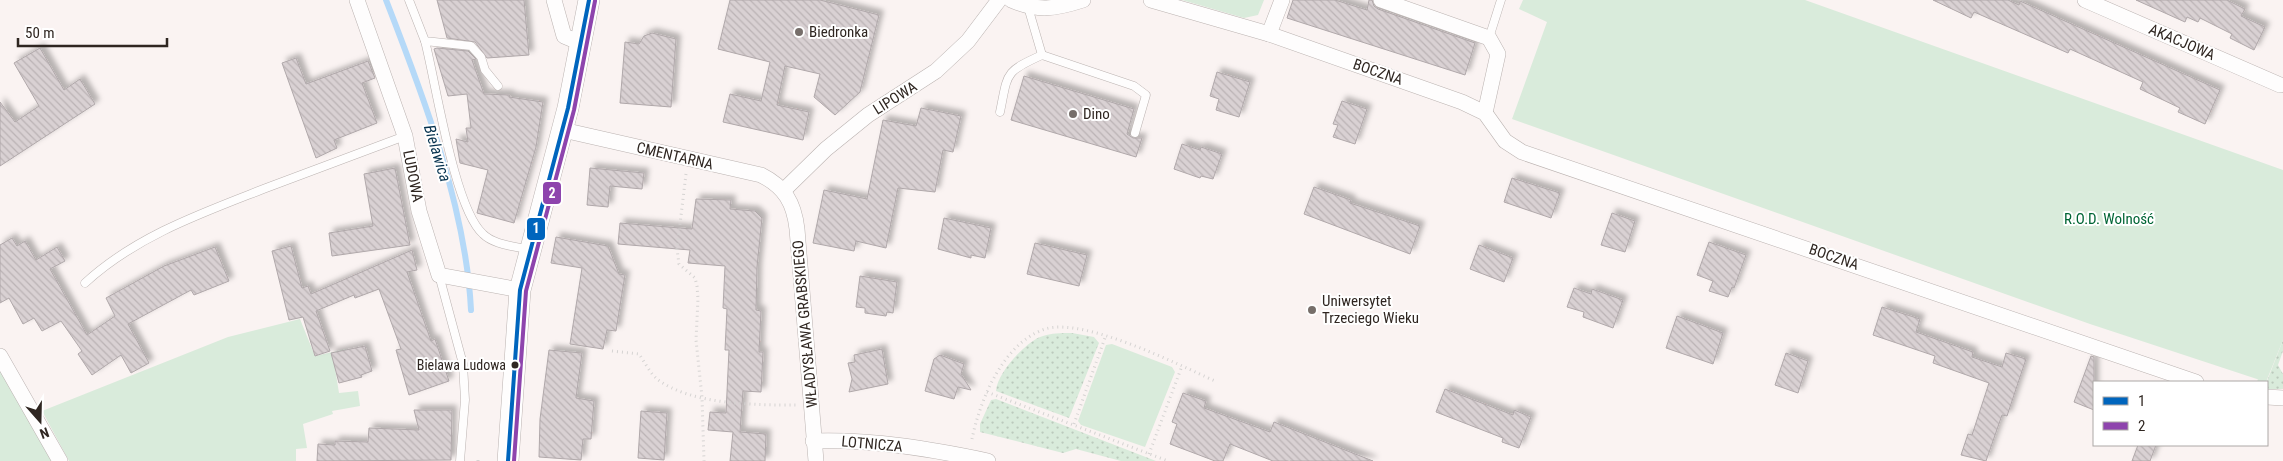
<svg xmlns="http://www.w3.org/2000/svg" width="2283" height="461" viewBox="0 0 2283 461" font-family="'Roboto Condensed',sans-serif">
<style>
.grass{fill:url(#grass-dots)}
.garden{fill:#d9ebdb}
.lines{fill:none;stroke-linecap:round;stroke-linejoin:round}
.stream{stroke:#b5d9f8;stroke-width:6}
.building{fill:url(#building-back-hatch);stroke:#b0a8aa;filter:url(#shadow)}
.lane-casing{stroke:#bbb3b1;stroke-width:9}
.street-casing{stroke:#bbb3b1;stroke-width:16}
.secondary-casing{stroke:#bbb3b1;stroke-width:22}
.path{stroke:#d5d3d2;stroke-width:3;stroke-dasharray:1 4;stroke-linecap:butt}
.lane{stroke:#fefdfd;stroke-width:8}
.street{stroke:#fefdfd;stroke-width:15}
.secondary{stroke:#fefdfd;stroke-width:21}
.bus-1-casing{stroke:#fff;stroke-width:8}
.bus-2-casing{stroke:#fff;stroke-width:8}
.bus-1{stroke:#0065bd;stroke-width:4}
.bus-2{stroke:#8e44ad;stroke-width:4}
.poi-dot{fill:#766e6a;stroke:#fff;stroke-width:2}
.bus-dot{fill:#2f2621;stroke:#fff;stroke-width:2}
.labels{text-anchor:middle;stroke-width:4;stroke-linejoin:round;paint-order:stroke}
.bus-label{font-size:14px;fill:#2f2621;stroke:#fff;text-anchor:end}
.poi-label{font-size:15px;fill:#2f2621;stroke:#fff;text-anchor:start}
.street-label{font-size:15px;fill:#2f2621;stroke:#fff}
.park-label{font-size:15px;fill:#006535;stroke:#fff}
.water-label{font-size:16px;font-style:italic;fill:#07334f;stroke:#fff}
.line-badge{stroke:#fff;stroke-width:2}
.badge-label{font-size:14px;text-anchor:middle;font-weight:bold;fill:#fff}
</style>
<defs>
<pattern id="grass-dots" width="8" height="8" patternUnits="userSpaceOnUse" patternTransform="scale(1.25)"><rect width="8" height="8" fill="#d9ebdb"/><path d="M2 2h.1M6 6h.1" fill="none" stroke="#bbc9bc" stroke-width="1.8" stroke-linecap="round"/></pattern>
<pattern id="building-back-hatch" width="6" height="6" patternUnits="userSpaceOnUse" patternTransform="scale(1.25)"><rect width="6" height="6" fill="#d9d1d3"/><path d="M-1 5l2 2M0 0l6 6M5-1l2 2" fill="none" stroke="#bbb3b5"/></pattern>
<filter id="shadow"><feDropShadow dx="4.5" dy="-4.5" stdDeviation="2.5" flood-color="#0004"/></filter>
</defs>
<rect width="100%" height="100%" fill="#faf3f2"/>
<!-- grass -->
<g class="grass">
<path d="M1072,333L1094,337L1099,343L1069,418L996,391C997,373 1024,344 1040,337C1050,333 1061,333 1072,333Z"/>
<polygon points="2283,340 2283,351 2278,365 2283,374 2283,389 2267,389 2267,382 2257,382 2258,379 2267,381"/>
<polygon points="996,399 1156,461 1121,461 1076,449 1063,453 980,432 980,424 991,400"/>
</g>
<!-- garden -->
<g class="garden">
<polygon points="1182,0 1264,0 1258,15 1244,18"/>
<polygon points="1523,0 1805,0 2283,170 2283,340 2266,382 2090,324 1512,119 1547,22 1519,9"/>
<polygon points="300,319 315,356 346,349 349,364 335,368 339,393 358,391 360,406 332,411 333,414 303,424 307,448 296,449 296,461 69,461 42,411 228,337"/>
<polygon points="1112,344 1172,367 1175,372 1145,447 1081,425 1078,421 1106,345"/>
<polygon points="0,356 60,461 0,461"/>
</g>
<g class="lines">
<!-- stream -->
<path class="stream" d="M386,0C423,95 466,207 471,310"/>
</g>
<!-- building -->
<g class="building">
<polygon points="437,0 524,0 529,55 487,58 475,42 447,38"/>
<polygon points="730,0 820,0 879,15 860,92 835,115 814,97 820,74 785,66 777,105 809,112 803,140 723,122 730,94 761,101 770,62 718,49"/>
<polygon points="1293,0 1335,0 1367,10 1369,0 1372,0 1374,6 1378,9 1475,43 1465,75 1287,18"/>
<polygon points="1933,0 2008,0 2019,5 2020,1 2220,90 2205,124 2178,112 2180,108 2140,89 2143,82 2070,49 2068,53 1974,12 1971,18"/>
<polygon points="2136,0 2227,0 2245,9 2241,16 2265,27 2254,50 2230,38 2232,34 2200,18 2198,22 2187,17 2185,22"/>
<polygon points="652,33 676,39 671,107 620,103 625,42 639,44 644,36"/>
<polygon points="40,48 64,90 80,79 95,104 0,166 0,102 15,122 39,106 14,63"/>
<polygon points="437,48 468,51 476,59 472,60 484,94 510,95 509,97 543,102 536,147 514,223 477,213 488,170 460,163 456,139 468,142 466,128 471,128 467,94 448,96 434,49"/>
<polygon points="296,58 306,84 368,61 375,78 362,83 377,123 334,140 337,148 316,158 282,63"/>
<polygon points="1217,72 1250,82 1239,117 1216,110 1219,99 1210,96"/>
<polygon points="1024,76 1134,109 1127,134 1133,138 1142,138 1136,157 1011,120"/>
<polygon points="1342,101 1367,109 1355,144 1333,137 1338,125 1333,124"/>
<polygon points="921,108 961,116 953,152 943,150 935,192 898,188 886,248 856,241 854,251 813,243 824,190 867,199 883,120 916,126"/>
<polygon points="1182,144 1200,150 1201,147 1222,154 1213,179 1201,176 1200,178 1174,169"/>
<polygon points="395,168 410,245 332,256 329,233 373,226 364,174"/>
<polygon points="590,168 644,173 642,189 610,186 608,207 587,205"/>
<polygon points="1512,178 1560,193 1551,218 1504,202"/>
<polygon points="1314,187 1351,200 1350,203 1420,226 1410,254 1304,214"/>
<polygon points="696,199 731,200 730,209 755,211 762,218 757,267 756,310 761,311 759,352 763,352 761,392 743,391 740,432 766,434 765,461 730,461 733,432 708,430 710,412 726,413 729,350 725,350 727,309 723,308 725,266 688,263 690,250 618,244 620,223 692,229"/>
<polygon points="1612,213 1635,221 1625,252 1601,245"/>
<polygon points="944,218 991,228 985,258 971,255 971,258 938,249"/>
<polygon points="556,237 608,246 619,274 625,275 616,331 607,330 603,349 570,344 582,268 551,263"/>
<polygon points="12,238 17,246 25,241 36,260 57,247 65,261 50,269 87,335 115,316 106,298 164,266 215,247 229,281 194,295 191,290 128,324 149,363 131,373 121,355 92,375 78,354 82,351 61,321 42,331 34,318 23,324 9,298 0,303 0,245"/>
<polygon points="1709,242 1746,255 1734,288 1732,287 1728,297 1709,291 1713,281 1697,275"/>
<polygon points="1035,243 1087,255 1079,286 1027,274"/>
<polygon points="1479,245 1513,258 1504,282 1470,269"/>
<polygon points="291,246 302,288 308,286 311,294 412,250 417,270 407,272 431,341 435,339 449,381 409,395 396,350 401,349 379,289 355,298 354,295 316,311 330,351 315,356 303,317 289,320 272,251"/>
<polygon points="860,276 897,282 893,313 887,312 886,316 865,313 865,308 856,307"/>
<polygon points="1574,288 1591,294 1592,289 1623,300 1613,328 1583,317 1584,312 1567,307"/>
<polygon points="1882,307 1920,319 1916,332 1973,352 1972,357 2002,367 2006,353 2026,359 2007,416 2002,415 1986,461 1961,455 1968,434 1972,435 1989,383 1933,363 1935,356 1873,335"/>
<polygon points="1677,316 1723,333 1713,364 1666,348"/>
<polygon points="365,346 372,371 361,375 362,377 339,383 331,353"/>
<polygon points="882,349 888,384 849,392 852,379 848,363 855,362 854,355"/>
<polygon points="549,350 582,353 576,398 594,401 591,439 583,439 581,460 539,457 540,419"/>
<polygon points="1786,353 1808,361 1798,393 1775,385"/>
<polygon points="940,355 964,364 961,374 971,390 958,387 954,399 925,391 934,359"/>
<polygon points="2091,356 2094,357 2094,410 2074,402"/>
<polygon points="1445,389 1513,415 1514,410 1531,417 1519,448 1502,442 1503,438 1436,412"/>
<polygon points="1183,393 1206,401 1204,408 1270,432 1274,422 1373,461 1273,461 1230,444 1223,461 1215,461 1170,444 1177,424 1172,422"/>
<polygon points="414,410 452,410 451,460 317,461 318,444 335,445 335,441 368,442 369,428 419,430"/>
<polygon points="641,411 667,413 664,460 638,458"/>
<polygon points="2138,445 2156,445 2150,461 2132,461"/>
</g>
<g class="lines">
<defs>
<g id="lane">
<polyline points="409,0 425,41 471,46 481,57 485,70 498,86"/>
<polyline points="1489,38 1501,0"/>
<path d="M425,41C436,83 454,208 483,234C494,245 515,246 529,250"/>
<polyline points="1042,55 1134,86 1146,95 1135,133"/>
<path d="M1000,112C1008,73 1004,72 1042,55L1028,7"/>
<polyline points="439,275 463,364 465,400 460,461"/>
<path d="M85,283C136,236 202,213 266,188C312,171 359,153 405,136"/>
</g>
<g id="street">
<polyline points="357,0 405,136 419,211 439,275 520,290"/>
<polyline points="554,0 564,36 581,43"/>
<path d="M1011,0C1038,12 1055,9 1083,0"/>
<polyline points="1151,0 1269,34 1462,102 1485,113 1505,141 1522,152 2196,382"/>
<polyline points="1381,0 1489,38 1498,54 1485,113"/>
<polyline points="2085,0 2280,85"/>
<polyline points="1269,34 1282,0"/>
<path d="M563,130L761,175C785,187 794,203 797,229L816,461"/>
<polyline points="784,190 826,149 868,115 936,71 968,41 999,0"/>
<polyline points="0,356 60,461"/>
<polyline points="2267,397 2283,398"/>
<path d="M813,441C872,439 931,449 988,461"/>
</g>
<polyline id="secondary" points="508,461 520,290 568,108 589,0"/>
</defs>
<!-- lane casing -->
<use href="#lane" class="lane-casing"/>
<!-- street casing -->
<use href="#street" class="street-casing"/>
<!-- secondary casing -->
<use href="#secondary" class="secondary-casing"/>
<!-- path -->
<g class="path">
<polyline points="686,174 677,249 679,264 695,278 697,286 698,299 696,340 702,397 704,461"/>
<path d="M612,351L639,354C644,361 650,373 657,379C691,405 755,405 796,405"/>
<polyline points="987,392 1168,461"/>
<polyline points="1074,424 1106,335"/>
<path d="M972,439C980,400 1003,343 1045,329C1084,317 1177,364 1215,381"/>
<polyline points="1149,454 1182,366"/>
<polyline points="478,461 478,458"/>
<polyline points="1289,461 1290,460"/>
</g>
<!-- lane -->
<use href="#lane" class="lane"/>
<!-- street -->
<use href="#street" class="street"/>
<!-- secondary -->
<use href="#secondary" class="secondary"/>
<defs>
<polyline id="bus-1" points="508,461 520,290 568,108 589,0"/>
<polyline id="bus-2" points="514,461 526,291 574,110 595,1"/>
</defs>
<!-- bus-1 casing -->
<use href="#bus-1" class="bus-1-casing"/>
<!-- bus-2 casing -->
<use href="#bus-2" class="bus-2-casing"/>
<!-- bus-1 -->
<use href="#bus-1" class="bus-1"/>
<!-- bus-2 -->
<use href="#bus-2" class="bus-2"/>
</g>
<!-- markers -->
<g class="poi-dot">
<circle cx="799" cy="32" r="5"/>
<circle cx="1073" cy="114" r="5"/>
<circle cx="1312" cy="310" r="5"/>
</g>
<circle class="bus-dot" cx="515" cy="365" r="4.5"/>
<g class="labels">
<!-- bus labels -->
<g class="bus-label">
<text x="506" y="370">Bielawa Ludowa</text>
</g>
<!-- poi labels -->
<g class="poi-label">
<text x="809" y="37">Biedronka</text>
<text x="1083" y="119">Dino</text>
<text x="1322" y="306">Uniwersytet<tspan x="1322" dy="17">Trzeciego Wieku</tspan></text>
</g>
<!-- street labels -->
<g class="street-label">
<text transform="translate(2182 42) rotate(23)" y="5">AKACJOWA</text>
<text transform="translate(1378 72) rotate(19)" y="5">BOCZNA</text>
<text transform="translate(895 98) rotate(-32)" y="5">LIPOWA</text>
<text transform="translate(675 156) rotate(13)" y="5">CMENTARNA</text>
<text transform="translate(413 176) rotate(79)" y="5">LUDOWA</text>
<text transform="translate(1834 257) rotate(19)" y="5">BOCZNA</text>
<text transform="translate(805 324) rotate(-95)" y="5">WŁADYSŁAWA GRABSKIEGO</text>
<text transform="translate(872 444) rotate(5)" y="5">LOTNICZA</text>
</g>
<!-- park labels -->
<g class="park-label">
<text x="2109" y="224">R.O.D. Wolność</text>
</g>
<!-- water labels -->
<g class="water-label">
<text transform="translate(438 153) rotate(73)" y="6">Bielawica</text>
</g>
</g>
<g class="line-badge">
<rect x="542" y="181" width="20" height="24" rx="5" fill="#8e44ad"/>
<rect x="526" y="217" width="20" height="24" rx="5" fill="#0065bd"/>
</g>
<g class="badge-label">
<text x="552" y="198">2</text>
<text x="536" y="233">1</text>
</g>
<!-- legend -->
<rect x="2093" y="381" width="175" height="65" fill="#ffffff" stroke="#aca8a6"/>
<rect x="2103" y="397" width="25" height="8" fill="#0065bd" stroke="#aca8a6"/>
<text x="2138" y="406" font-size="15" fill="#2f2621">1</text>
<rect x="2103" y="422" width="25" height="8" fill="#8e44ad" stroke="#aca8a6"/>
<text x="2138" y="431" font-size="15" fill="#2f2621">2</text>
<!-- north arrow -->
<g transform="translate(40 421) rotate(160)" stroke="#ffffff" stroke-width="4" paint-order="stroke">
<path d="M0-4L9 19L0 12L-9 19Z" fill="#2f2621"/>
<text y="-8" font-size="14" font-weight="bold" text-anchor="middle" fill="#2f2621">N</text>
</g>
<!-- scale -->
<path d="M18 38v8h149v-8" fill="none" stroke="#2f2621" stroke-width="2.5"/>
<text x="25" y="38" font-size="15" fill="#2f2621" stroke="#ffffff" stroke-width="4" paint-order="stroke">50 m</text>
</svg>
